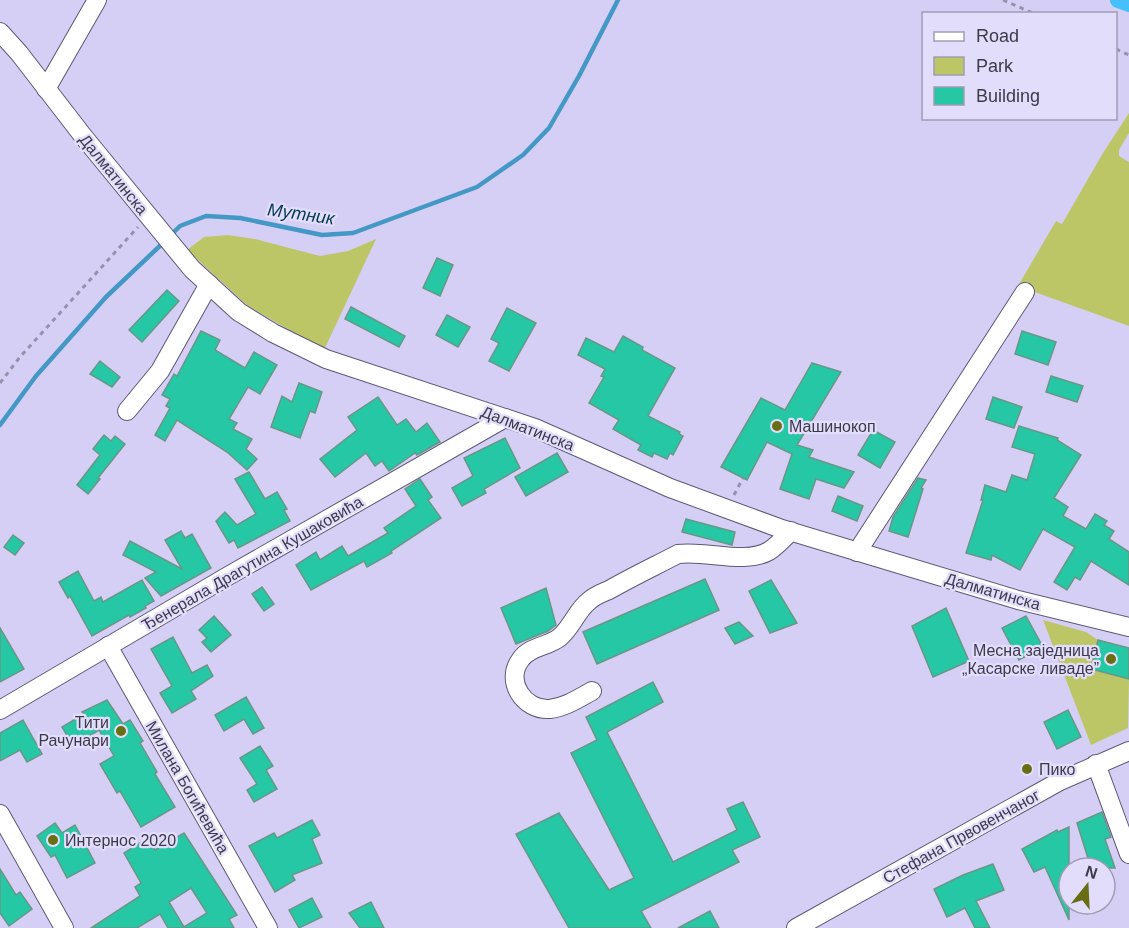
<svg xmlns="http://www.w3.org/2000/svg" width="1129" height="928" viewBox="0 0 1129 928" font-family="Arial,sans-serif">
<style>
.green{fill:#bdc666}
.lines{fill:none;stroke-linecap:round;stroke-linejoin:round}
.stream{stroke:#4398c6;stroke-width:4.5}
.canal{stroke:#45c0fb;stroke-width:16}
.building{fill:#25c7a5;stroke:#6a9688;stroke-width:1.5;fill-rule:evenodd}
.minor-casing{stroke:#5e5878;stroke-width:20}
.path{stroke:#9791ae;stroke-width:3;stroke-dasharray:4.5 4.5;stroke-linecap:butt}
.minor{stroke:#fff;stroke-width:18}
.poi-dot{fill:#686e14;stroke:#e3ddfc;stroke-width:2}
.labels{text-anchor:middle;stroke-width:4.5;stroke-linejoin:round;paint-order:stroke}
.street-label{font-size:16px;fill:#3d3a49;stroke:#e3ddfc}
.poi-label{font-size:16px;fill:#3d3a49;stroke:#e3ddfc;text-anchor:start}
.water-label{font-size:18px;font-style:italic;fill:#033a51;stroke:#e3ddfc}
</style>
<rect width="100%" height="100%" fill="#d6cff5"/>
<!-- green -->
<g class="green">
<polygon points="1129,113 1129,133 1119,150 1119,156 1129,162 1129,326 1018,286 1056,221 1062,224 1103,153"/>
<polygon points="228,235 255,239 320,256 348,251 376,239 325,348 308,341 248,306 187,250 204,237"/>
<polygon points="1043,620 1086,632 1098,640 1091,669 1129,679 1128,728 1091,745"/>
</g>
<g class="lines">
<!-- stream -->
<g class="stream">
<polyline points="170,236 180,226 206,216 240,218 322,235 353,233 477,187 523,155 549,128 579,76 618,0"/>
<polyline points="0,425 36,376 106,297 164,242"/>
</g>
<!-- canal -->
<polyline class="canal" points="1118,0 1129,4"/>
</g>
<!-- building -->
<g class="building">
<polygon points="437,258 453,265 440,296 423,288"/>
<polygon points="167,290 179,301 142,342 129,330"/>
<polygon points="351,307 405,336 399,347 345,319"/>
<polygon points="507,308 536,323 509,371 489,361 499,343 491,339"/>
<polygon points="447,315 470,327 458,347 436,335"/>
<polygon points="201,331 220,340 215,350 245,368 254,352 277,365 260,394 248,387 229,419 237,423 233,429 252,439 246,449 257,459 247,470 227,452 177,420 165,441 155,435 170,408 166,406 170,399 162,395 174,374 177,376"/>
<polygon points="1022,331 1056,342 1048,365 1015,354"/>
<polygon points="623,336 643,347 642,350 675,368 648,416 680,432 679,434 683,436 673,455 670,453 667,459 654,453 652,457 638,450 641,445 613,429 619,420 589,403 604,377 601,376 605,369 578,355 586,338 614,352"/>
<polygon points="100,361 120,377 112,387 90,374"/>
<polygon points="812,363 841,372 797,445 813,450 809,457 854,472 844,488 816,479 809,499 780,489 792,454 767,442 747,480 721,467 761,398 785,410"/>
<polygon points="1051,376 1083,386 1077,402 1046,392"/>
<polygon points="299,383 322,392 315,413 310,411 300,438 271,427 282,396 292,402"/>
<polygon points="378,397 397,425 406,419 416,432 427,423 440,442 417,455 415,453 389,471 382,461 375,466 366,453 335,477 320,459 357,430 348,417"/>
<polygon points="993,397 1022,407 1014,428 986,419"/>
<polygon points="1019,426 1058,438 1057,440 1081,455 1054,498 1068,507 1063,516 1086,529 1095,514 1107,521 1104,525 1114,531 1109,539 1129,552 1129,585 1091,561 1080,580 1075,577 1067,590 1054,582 1075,547 1043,529 1020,570 992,555 991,560 966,553 983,500 981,500 985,485 1006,492 1012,475 1027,480 1035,454 1012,447"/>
<polygon points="873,430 895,442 880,468 858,455"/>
<polygon points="104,435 111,441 115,436 125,444 98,478 100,479 88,494 77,485 100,455 93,449"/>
<polygon points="505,438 520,468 484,489 486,493 462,506 452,488 473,476 464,458"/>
<polygon points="557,453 568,472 526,496 515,477"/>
<polygon points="249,472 265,499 277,492 287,509 284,510 290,521 238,548 234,540 229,543 216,521 225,512 237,525 256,514 235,479"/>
<polygon points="918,478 926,480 921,488 923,489 908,537 889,531 893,517"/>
<polygon points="420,479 432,497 428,500 441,518 391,551 392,553 367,567 364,561 311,590 296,565 316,552 320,560 342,546 348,556 388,533 384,528 416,506 405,489"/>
<polygon points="838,496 863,506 857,521 832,511"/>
<polygon points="686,519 735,532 732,545 682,532"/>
<polygon points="181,531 185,538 192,534 211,568 161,596 145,578 156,572 123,555 130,541 182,569 165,540"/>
<polygon points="13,535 24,543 15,555 4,547"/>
<polygon points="78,571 94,601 101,597 103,602 142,580 154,601 145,606 146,608 130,617 129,615 92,636 70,596 68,598 59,582"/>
<polygon points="705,579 719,610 597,664 583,632"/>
<polygon points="771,580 797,623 770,633 749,591"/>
<polygon points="262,587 274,604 264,611 252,594"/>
<polygon points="546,588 556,625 548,631 516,644 501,608"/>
<polygon points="946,608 969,661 933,677 912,626"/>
<polygon points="214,616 231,635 211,652 202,642 207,638 199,630"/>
<polygon points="1026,616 1043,647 1019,660 1002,628"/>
<polygon points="739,622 753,636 735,644 725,628"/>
<polygon points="0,628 24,669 0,682"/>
<polygon points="173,637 192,673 207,665 213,676 191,691 196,699 172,713 160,693 172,686 151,649"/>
<polygon points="1098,640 1129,648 1129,679 1091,669"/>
<polygon points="653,682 663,702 607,732 673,862 737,830 727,809 743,802 760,837 732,850 739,862 641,911 651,928 569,928 516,834 559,813 609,890 634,878 571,753 597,740 586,717"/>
<polygon points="246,697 264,728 253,734 244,719 224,731 215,715"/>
<polygon points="107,700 123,724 130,720 143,741 140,743 157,772 155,774 175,807 141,827 120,791 117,793 100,764 114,756 99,730 73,746 62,727 84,714 82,712"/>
<polygon points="1068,710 1081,737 1057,749 1044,722"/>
<polygon points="23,720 42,754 27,762 20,750 0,761 0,733"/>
<polygon points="260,746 273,766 266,770 277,789 254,802 247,790 257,784 240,758"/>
<polygon points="1102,812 1111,837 1105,839 1115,868 1091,868 1077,823"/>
<polygon points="312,820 320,835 312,839 322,863 292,875 295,880 275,892 249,846 274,833 277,838"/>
<polygon points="55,823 62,833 75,825 95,863 67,878 55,855 51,857 37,836"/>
<polygon points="1069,827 1069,920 1045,867 1034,872 1022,849 1057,830 1058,832"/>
<path d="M184,833L237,915L229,919L234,928H168L160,914L137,928H91L140,896L135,887L141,883L124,853L148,838L155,850ZM191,888L207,913L184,927L169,902Z"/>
<polygon points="993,864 1004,890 976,901 990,928 975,928 965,908 947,917 934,889 963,875"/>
<polygon points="0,869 16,895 20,892 32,909 9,926 0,913"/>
<polygon points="312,898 322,917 299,928 289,910"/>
<polygon points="371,902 384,928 360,928 349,913"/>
<polygon points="710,911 719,928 678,928"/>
</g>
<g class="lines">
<defs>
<g id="minor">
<polyline points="0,32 19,53 83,136 192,269 239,312 273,333 326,359 535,428 670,488 779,528 1018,600 1129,627"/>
<polyline points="46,89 97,0"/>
<polyline points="127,411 160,371 209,284"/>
<polyline points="857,552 1025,292"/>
<polyline points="108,646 268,928"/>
<path d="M592,691C579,698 566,707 550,709C524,711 504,681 521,659C530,646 548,647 560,637C572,627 577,610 589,601C594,596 602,593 609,590C632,577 655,566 678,554C706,550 745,565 769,551C777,546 784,538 791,531"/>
<polyline points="0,710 228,576 505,418"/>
<polyline points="1096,764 1129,854"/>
<polyline points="0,814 64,928"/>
<polyline points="796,928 1060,781 1129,751"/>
</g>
</defs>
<!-- minor casing -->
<use href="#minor" class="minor-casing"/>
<!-- path -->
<g class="path">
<polyline points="1003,0 1035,14"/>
<polyline points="1116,49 1129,55"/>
<polyline points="0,383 20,357 138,227"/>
<polyline points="734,495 743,478"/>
</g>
<!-- minor -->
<use href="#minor" class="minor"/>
</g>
<!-- markers -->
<g class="poi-dot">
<circle cx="777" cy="426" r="6"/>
<circle cx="1111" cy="659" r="6"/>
<circle cx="121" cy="731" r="6"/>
<circle cx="1027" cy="769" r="6"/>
<circle cx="53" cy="840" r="6"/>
</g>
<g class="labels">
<!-- street labels -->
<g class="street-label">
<text transform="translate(114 174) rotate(51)" y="6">Далматинска</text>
<text transform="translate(528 428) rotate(21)" y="6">Далматинска</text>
<text transform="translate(252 563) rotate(-30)" y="6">Ђенерала Драгутина Кушаковића</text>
<text transform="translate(993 591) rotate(16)" y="6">Далматинска</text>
<text transform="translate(188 787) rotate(60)" y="6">Милана Богићевића</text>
<text transform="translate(961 836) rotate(-29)" y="6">Стефана Првовенчаног</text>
</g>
<!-- poi labels -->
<g class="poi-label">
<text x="789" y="432">Машинокоп</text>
<text x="1099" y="656" text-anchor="end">Месна заједница<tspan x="1099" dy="18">„Касарске ливаде”</tspan></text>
<text x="109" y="728" text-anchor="end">Тити<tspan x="109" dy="18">Рачунари</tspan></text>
<text x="1039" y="775">Пико</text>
<text x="65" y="846">Интернос 2020</text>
</g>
<!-- water labels -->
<g class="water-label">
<text transform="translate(301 214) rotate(8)" y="6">Мутник</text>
</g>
</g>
<!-- legend -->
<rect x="922" y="12" width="195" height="108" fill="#e3ddfc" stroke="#a19cb4" stroke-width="1.5"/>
<rect x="934" y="32" width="30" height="9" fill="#ffffff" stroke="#a19cb4" stroke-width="1.5"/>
<text x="976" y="42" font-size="18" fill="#3d3a49">Road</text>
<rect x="934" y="57" width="30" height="18" fill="#bdc666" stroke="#a19cb4" stroke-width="1.5"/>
<text x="976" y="72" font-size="18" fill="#3d3a49">Park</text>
<rect x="934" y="87" width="30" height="18" fill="#25c7a5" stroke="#a19cb4" stroke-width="1.5"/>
<text x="976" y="102" font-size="18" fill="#3d3a49">Building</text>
<!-- north arrow -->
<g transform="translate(1087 886) rotate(18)"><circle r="28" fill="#e3ddfc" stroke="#a19cb4" stroke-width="1.5"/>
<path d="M0-4.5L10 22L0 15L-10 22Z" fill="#686e14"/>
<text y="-9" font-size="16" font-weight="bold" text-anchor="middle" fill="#3d3a49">N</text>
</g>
</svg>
